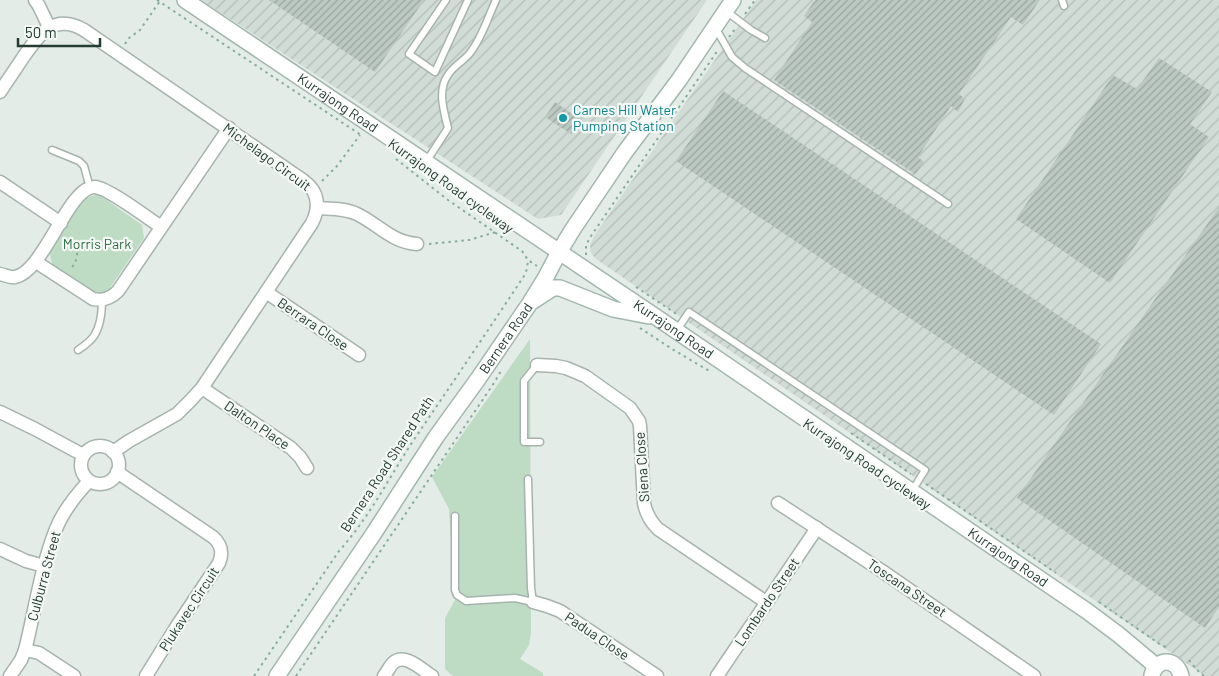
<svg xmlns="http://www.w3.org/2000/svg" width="1219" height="676" viewBox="0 0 1219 676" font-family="Barlow,sans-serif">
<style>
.industrial{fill:url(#industrial-furrows)}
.park{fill:#bedbc3}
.building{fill:url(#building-hatch)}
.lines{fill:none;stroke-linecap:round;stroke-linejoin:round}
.lane-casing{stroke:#a6b4ad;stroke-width:9}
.street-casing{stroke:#a6b4ad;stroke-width:15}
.secondary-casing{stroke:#a2b7ae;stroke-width:18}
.path{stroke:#86ad9d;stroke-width:2;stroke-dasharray:2.5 4;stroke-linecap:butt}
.lane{stroke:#fff;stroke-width:6}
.street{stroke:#fff;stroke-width:12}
.secondary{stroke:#fff;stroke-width:15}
.culture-dot{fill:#0f9aa8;stroke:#f4f9f6;stroke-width:2}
.labels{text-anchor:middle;stroke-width:4.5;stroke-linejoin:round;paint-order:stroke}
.street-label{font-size:14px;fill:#243c33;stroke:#f4f9f6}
.culture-label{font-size:14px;fill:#0d838f;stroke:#f4f9f6;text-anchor:start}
.park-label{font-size:14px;fill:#327044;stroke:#f4f9f6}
</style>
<defs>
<pattern id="industrial-furrows" width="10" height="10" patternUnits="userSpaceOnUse" patternTransform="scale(1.25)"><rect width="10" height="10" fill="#d2dcd6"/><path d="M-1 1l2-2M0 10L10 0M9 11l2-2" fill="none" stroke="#b4beb8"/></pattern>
<pattern id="building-hatch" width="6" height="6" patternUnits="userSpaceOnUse" patternTransform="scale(1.25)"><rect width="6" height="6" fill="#bcc9c3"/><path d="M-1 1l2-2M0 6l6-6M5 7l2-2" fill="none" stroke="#99a49f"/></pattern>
</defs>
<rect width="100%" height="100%" fill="#e3ece7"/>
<!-- industrial -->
<g class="industrial">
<polygon points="201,0 707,0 561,215 538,219"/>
<polygon points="756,0 1219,0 1219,676 1205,676 596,259 591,253 590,245 594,236"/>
</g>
<!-- park -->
<g class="park">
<polygon points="98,194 142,225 144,238 107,292 95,294 53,266 49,252 84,199"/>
<polygon points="530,339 531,633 529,645 520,659 543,673 543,676 453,676 445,669 445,618 455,600 449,509 432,477"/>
</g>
<!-- building -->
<g class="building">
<polygon points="269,0 424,0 375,72"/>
<polygon points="815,0 1040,0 1023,25 1011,17 959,94 965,99 958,112 951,106 918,157 924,162 915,174 774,80 812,22 804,16"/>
<polygon points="1159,58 1212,92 1190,124 1209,137 1110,283 1016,219 1113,75 1137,89"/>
<polygon points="723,91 1101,344 1054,415 676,161"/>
<polygon points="555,102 581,120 571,134 545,117"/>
<polygon points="1219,207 1219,607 1205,628 1017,498"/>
</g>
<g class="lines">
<defs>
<g id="lane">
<polyline points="446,0 409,54 435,72 468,0"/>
<polyline points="1062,0 1064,6"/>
<polyline points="726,11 751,30 765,38"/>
<polyline points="715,27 732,57 745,68 948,204"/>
<polyline points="52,150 79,161 84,166 90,188"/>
<path d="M426,162L448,128C444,112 437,90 448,75C453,66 464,61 470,53C482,38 488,17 496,0"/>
<polyline points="677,330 689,312 925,470 912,491"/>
<path d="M78,350C84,346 90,342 94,336C100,327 102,312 102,300"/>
<polyline points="537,365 524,381 524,442 540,442"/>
<polyline points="455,516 455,590 457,595 466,601 515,598 533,602 531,588 528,479"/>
</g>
<g id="street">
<polyline points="35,0 39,6 49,27"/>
<path d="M0,92C7,81 15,70 22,59C38,36 53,12 84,30L304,181C319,192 320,207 312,223L202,388L190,401L177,414L129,441L113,452"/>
<polyline points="0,182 61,223"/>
<path d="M317,208C330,209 345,208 357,214C378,224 391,242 417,244"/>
<path d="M36,262L93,299C103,301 110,299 118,291L229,128"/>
<path d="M0,274C5,275 10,278 15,277C44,272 69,185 95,187C108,188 148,218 161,227"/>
<polyline points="266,292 359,355"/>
<path d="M537,365L556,366L566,368L585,376L630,408L639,421L640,426L644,503C646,514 650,521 658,529L766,602"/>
<polyline points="202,388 291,448 300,457 307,468"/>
<polyline points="0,412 35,429 83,455"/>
<circle cx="100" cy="465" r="19"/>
<path d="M117,472L213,537C222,545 223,553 219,563L177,626L146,676"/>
<polyline points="778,503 882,571 1034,676"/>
<polyline points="0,549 26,561 44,566"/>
<polyline points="533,602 547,606 560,611 657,676"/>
<polyline points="25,650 39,653 74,676"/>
<path d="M10,676L21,660L25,650C35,611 41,566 56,529C63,511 76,495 89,481"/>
<path d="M384,676C387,672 390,666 393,663C405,652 422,670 432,676"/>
<polyline points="717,676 817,528"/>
</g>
<g id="secondary">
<path id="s1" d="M185,0L656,317L1087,611L1119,635L1156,666"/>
<polyline points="533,301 553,288 560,288 613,309 649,316"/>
<path d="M1152,675C1157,657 1177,658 1181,676"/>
<path id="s2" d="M277,676L374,533L436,437L478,379L530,303L546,277L559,252L573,229L625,152L679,80L733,0"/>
</g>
</defs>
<!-- lane casing -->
<use href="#lane" class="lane-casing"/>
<!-- street casing -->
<use href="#street" class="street-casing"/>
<!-- secondary casing -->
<use href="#secondary" class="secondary-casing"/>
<!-- path -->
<g class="path">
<polyline points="157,0 361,135"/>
<polyline points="745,14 755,0"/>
<polyline points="729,37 735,29"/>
<polyline points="125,44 129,38 140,30 160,1"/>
<polyline points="396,159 448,200 516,247 522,251 528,260 537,266"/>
<polyline points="322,181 337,166 360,135"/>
<path d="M64,239C79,249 81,254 71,269"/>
<polyline points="429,244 469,240 496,232"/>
<polyline points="586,255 586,245 591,236 718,50"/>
<polyline points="636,287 678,315"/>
<polyline points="640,328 672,349 711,372"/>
<polyline points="851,433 911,474"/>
<polyline points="926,484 1056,573"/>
<polyline points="1099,602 1161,645 1168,648"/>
<polyline points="1189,660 1196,669 1204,676"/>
<path d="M254,676L339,551C368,519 388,480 411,444C449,388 487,332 524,276L527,269L528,260"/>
<polyline points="296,676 494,383 501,371"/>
</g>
<!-- lane -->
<use href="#lane" class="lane"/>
<!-- street -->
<use href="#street" class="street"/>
<!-- secondary -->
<use href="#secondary" class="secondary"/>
</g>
<!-- markers -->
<circle class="culture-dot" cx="563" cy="118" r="5"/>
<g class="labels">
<!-- street labels -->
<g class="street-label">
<text dy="5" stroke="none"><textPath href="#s1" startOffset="184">Kurrajong Road</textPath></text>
<text transform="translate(267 157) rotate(36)" y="5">Michelago Circuit</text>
<text transform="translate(451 186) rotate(36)" y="5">Kurrajong Road cycleway</text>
<text transform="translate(313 324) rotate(34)" y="5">Berrara Close</text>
<text dy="5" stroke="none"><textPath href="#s1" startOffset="589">Kurrajong Road</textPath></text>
<text dy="5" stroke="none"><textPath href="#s2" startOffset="408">Bernera Road</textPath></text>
<text transform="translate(257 425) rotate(34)" y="5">Dalton Place</text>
<text transform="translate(387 464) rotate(-57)" y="5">Bernera Road Shared Path</text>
<text transform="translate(867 464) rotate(34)" y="5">Kurrajong Road cycleway</text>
<text transform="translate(642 467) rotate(-94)" y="5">Siena Close</text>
<text dy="5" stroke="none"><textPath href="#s1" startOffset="994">Kurrajong Road</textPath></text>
<text transform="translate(44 576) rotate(-75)" y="5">Culburra Street</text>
<text transform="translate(907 588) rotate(34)" y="5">Toscana Street</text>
<text transform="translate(767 602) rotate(-56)" y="5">Lombardo Street</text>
<text transform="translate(189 609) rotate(-57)" y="5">Plukavec Circuit</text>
<text transform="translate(597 636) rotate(34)" y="5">Padua Close</text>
</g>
<!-- culture labels -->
<g class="culture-label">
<text x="573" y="115">Carnes Hill Water<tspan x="573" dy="16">Pumping Station</tspan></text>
</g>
<!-- park labels -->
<g class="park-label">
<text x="97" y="249">Morris Park</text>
</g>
</g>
<!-- scale -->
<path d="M18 38v8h82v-8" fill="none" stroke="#243c33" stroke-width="2.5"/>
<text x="25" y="38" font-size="15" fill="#243c33" stroke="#f4f9f6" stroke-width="4" paint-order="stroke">50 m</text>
</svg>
